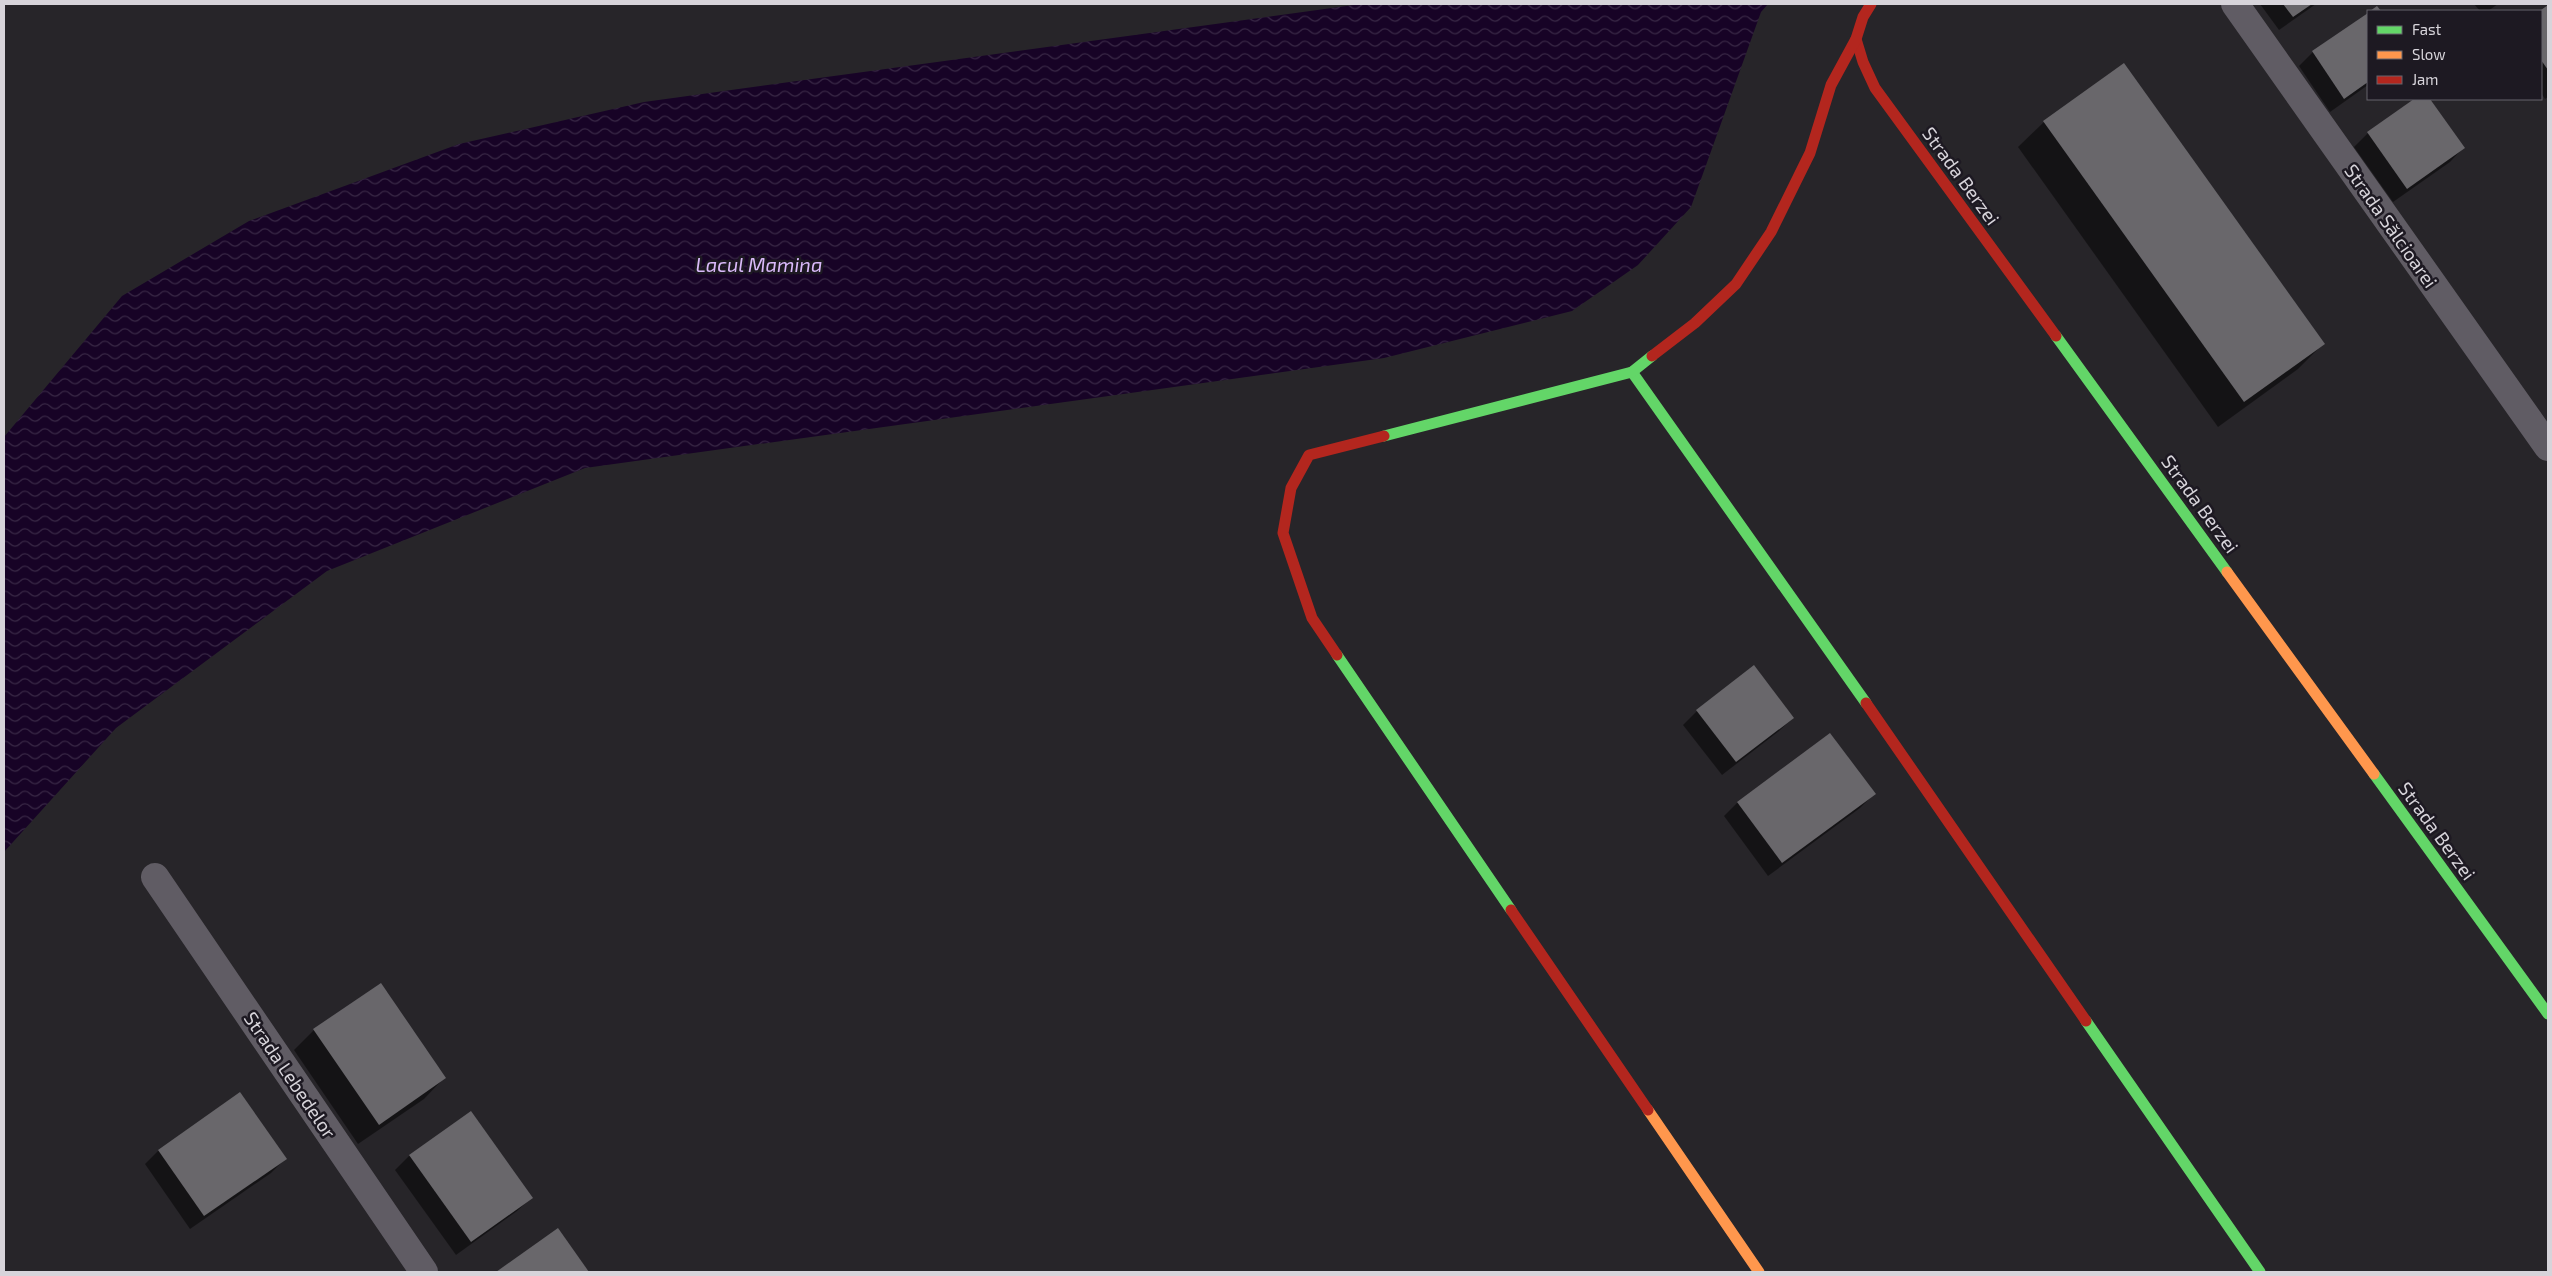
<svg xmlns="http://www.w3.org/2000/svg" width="2552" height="1276" viewBox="0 0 2552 1276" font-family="'Exo 2',sans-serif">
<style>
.water{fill:url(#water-waves)}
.shadow{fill:#0007}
.building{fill:#69676b}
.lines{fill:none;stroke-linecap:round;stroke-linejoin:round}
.street{stroke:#605c64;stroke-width:28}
.fast{stroke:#63d668;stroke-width:11}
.slow{stroke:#ff974d;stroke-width:11}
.jam{stroke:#b3261e;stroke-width:11}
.labels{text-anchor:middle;stroke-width:5;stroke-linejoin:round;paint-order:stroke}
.street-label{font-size:19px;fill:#d7d4da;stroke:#1d1922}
.water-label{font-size:20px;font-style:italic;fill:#d9b9f9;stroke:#1d1922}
</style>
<defs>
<pattern id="water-waves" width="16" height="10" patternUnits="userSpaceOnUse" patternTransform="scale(1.25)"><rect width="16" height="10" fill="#170326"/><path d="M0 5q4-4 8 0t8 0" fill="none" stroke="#382745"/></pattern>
</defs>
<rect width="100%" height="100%" fill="#272529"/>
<!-- water -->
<polygon class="water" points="1361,4 1768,4 1761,12 1691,207 1638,265 1572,311 1384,358 585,468 327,571 116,728 4,852 4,437 122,296 249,221 459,144 644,102"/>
<!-- shadow -->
<g class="shadow">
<polygon points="2260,4 2316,4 2279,30"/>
<polygon points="2474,4 2498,4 2488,11 2480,11"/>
<polygon points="2548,7 2548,97 2545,99 2541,93 2541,12"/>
<polygon points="2368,14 2368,85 2330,112 2299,66 2313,52"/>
<polygon points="2416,99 2429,99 2463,148 2450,162 2393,202 2354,147 2368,133"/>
<polygon points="2044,122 2324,343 2298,369 2218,427 2018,147"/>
<polygon points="1697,711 1793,718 1779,731 1722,775 1683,725"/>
<polygon points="1830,734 1874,794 1860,808 1768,876 1724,816 1737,803"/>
<polygon points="314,1030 444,1078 424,1099 358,1144 294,1050"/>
<polygon points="471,1112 531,1198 517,1211 456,1255 395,1170 409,1156"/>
<polygon points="159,1150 285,1159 271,1173 190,1229 145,1164"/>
<polygon points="557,1230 588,1272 498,1272"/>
</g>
<!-- building -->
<g class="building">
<polygon points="2283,4 2312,4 2293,17"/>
<polygon points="2548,5 2548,70 2541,60 2541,10"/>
<polygon points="2377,6 2381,11 2370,11"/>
<polygon points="2368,13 2368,82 2344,99 2312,51"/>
<polygon points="2124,63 2325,344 2244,402 2043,121"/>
<polygon points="2414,99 2430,99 2465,148 2407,189 2367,132"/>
<polygon points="1754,665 1794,718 1736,762 1696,710"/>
<polygon points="1830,733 1876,794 1782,863 1737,802"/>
<polygon points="381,983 446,1078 379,1125 313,1029"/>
<polygon points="240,1092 287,1159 204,1216 158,1150"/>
<polygon points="471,1111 533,1198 471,1242 409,1155"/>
<polygon points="558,1228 589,1272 496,1272"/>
</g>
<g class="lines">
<!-- street -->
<g class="street">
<polyline points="2235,4 2548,447"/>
<polyline points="155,877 424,1272"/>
</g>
<!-- fast -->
<g class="fast">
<polyline points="2056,336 2227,572"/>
<polyline points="1632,372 1866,703"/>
<polyline points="1384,436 1632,372 1652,356"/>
<polyline points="1337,655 1511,910"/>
<polyline points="2374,774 2548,1014"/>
<polyline points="2086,1021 2260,1272"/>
</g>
<!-- slow -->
<g class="slow">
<polyline points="2227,572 2374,774"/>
<polyline points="1648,1110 1759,1272"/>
</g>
<!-- jam -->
<g class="jam">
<polyline points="1856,39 1863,62 1875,88 2056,336"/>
<polyline points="1652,356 1695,323 1736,284 1771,232 1810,153 1831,85 1856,39 1863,17 1871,4"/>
<polyline points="1337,655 1312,618 1283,533 1291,488 1309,455 1384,436"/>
<polyline points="1866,703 2086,1021"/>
<polyline points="1511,910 1648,1110"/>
</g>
</g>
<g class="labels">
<!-- street labels -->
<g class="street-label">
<text transform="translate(1961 176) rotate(54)" y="7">Strada Berzei</text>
<text transform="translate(2391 226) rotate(55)" y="7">Strada Sălcioarei</text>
<text transform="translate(2200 504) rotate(54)" y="7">Strada Berzei</text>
<text transform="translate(2437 831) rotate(54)" y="7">Strada Berzei</text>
<text transform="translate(290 1075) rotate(56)" y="7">Strada Lebedelor</text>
</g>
<!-- water labels -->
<g class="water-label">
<text x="759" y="272">Lacul Mamina</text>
</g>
</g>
<!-- border -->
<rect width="2552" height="1276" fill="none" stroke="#d7d4da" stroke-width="10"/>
<!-- legend -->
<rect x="2367" y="10" width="175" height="90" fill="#1d1922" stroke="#67646c"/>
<rect x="2377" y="26" width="25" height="8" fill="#63d668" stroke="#67646c"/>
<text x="2412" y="35" font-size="15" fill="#d7d4da">Fast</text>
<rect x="2377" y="51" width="25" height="8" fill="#ff974d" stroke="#67646c"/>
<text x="2412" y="60" font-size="15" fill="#d7d4da">Slow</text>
<rect x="2377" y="76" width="25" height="8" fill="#b3261e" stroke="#67646c"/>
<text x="2412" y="85" font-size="15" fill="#d7d4da">Jam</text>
</svg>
